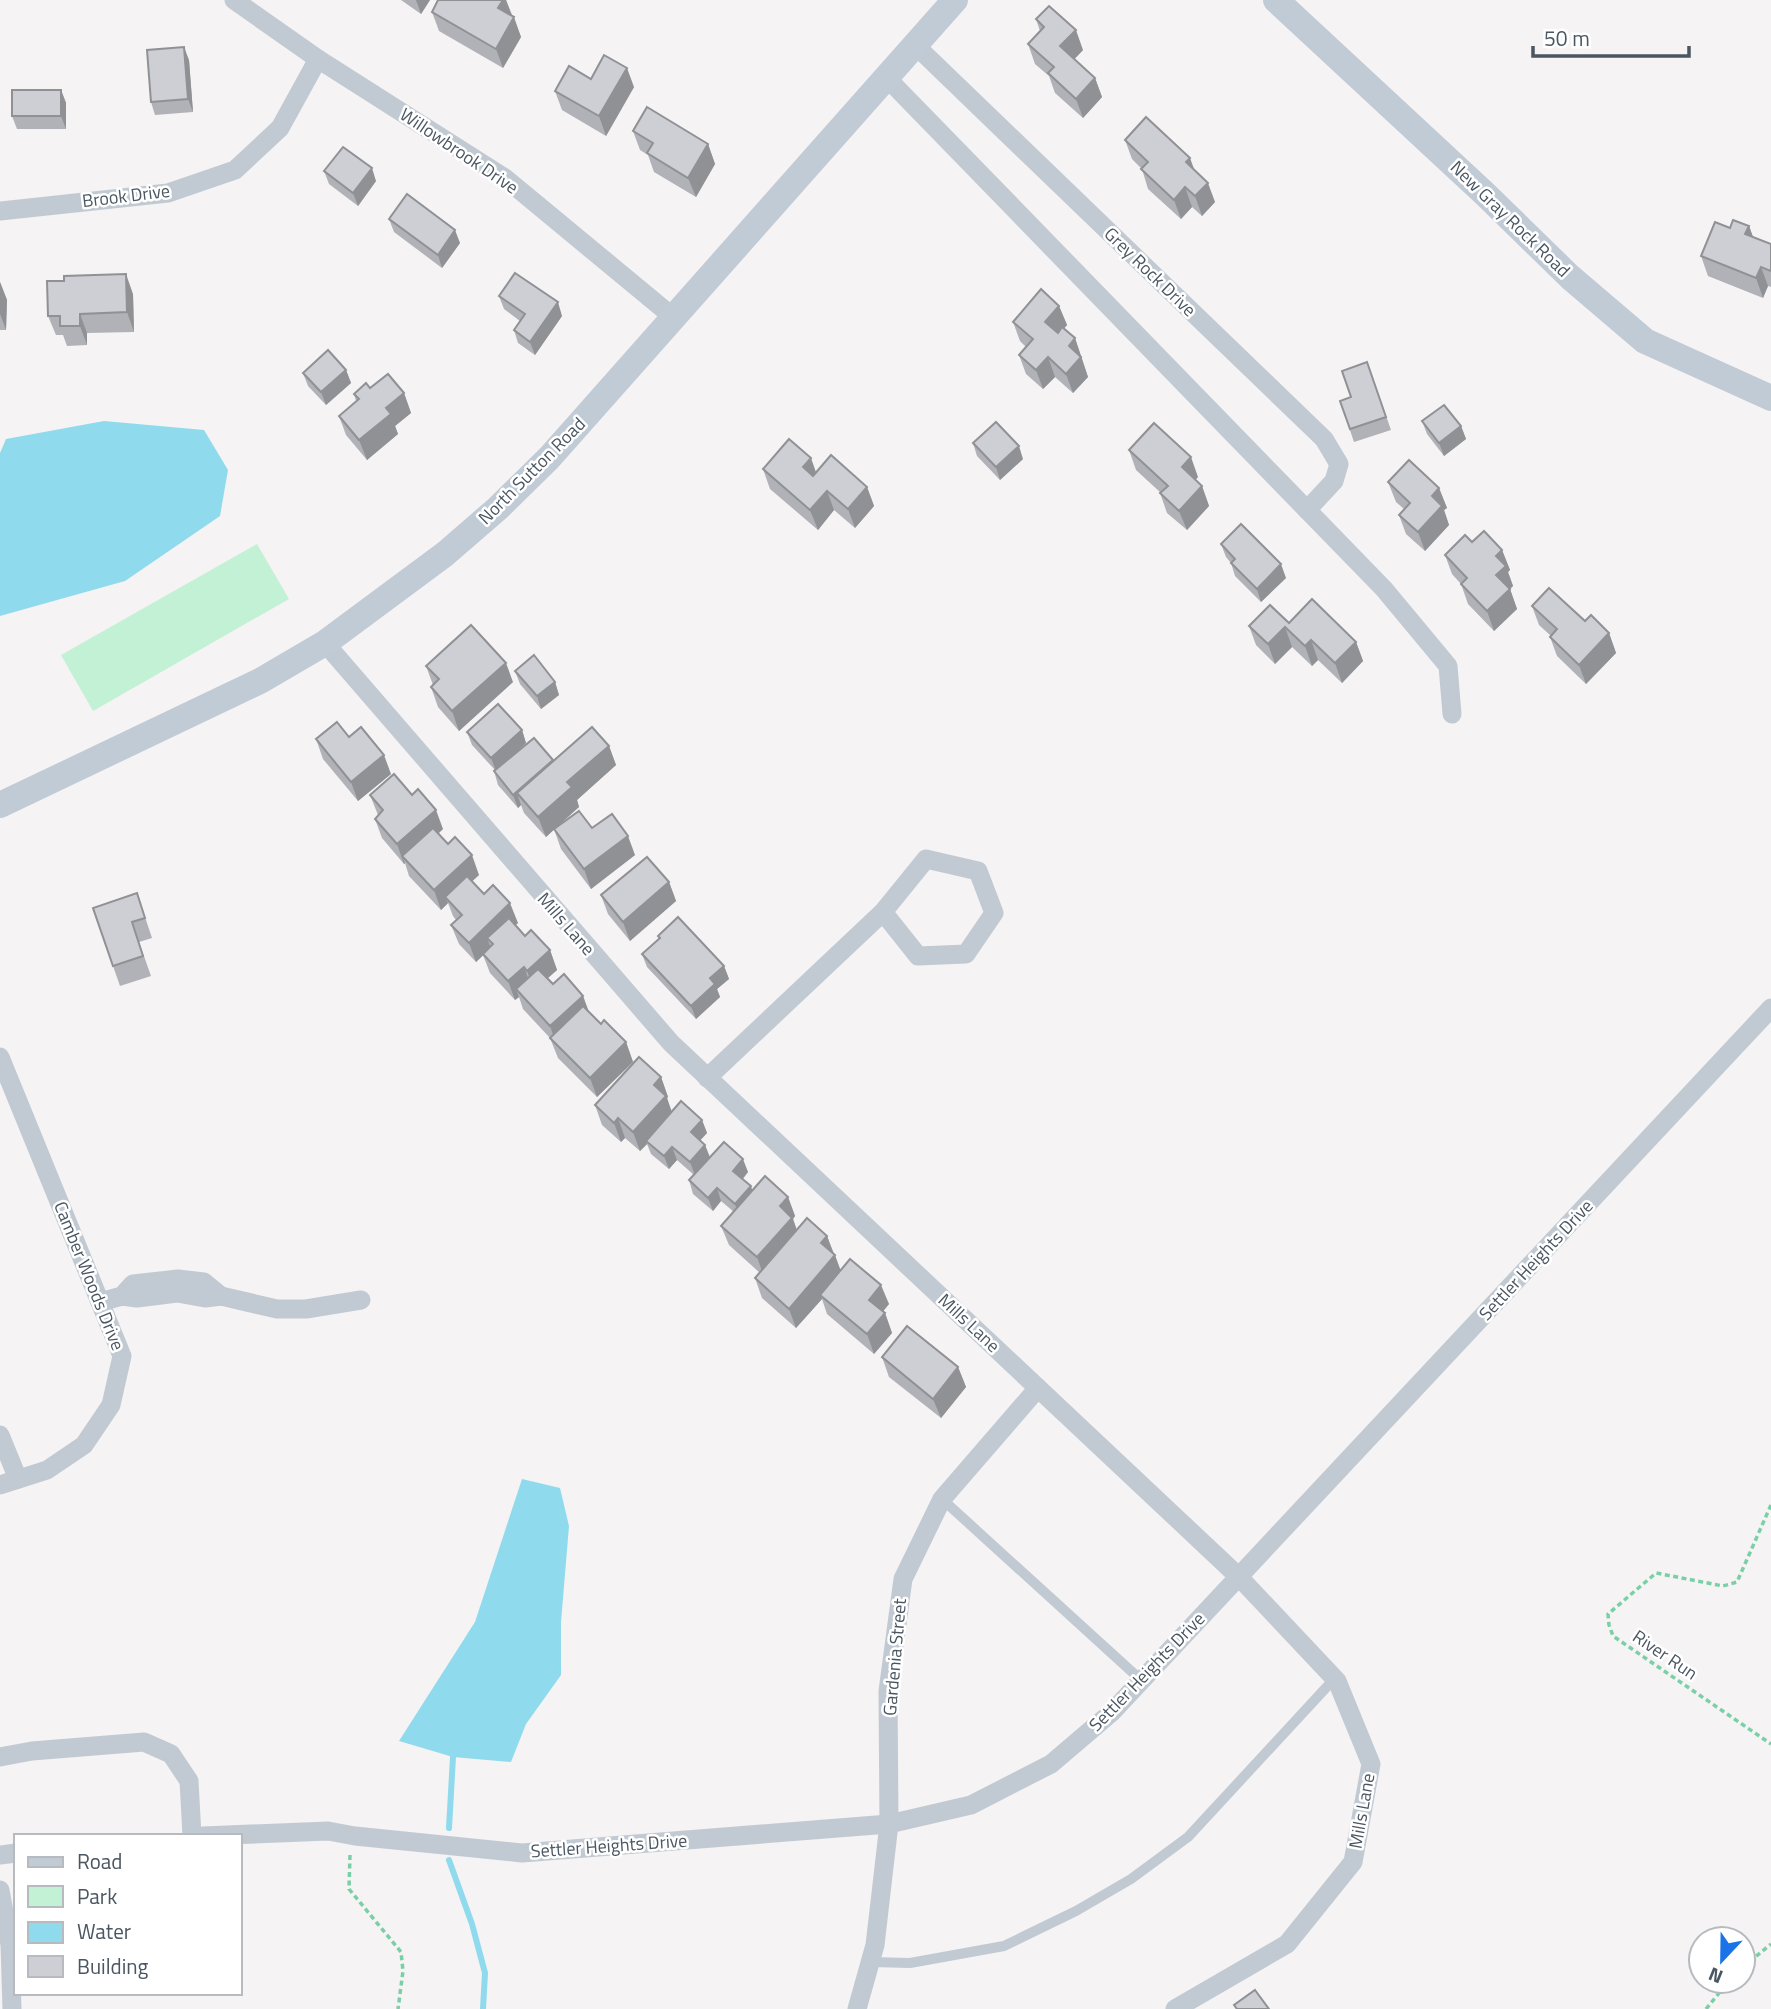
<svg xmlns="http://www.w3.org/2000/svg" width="1771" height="2009" viewBox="0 0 1771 2009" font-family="'Titillium Web',sans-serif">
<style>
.green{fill:#c3f1d5}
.water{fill:#90daee}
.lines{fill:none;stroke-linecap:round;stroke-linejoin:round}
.stream{stroke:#90daee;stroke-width:6}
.path{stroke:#7ad0a6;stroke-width:3.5;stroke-dasharray:5 3.5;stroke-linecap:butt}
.lane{stroke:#c1cad2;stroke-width:10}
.street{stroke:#c1cad2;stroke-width:19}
.secondary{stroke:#c1cbd6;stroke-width:26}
.wall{fill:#b0b2b7}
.shaded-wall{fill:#909195}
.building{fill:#cdcfd5;stroke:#909195;stroke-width:2}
.labels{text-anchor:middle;stroke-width:5;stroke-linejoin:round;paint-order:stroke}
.street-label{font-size:18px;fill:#4a5661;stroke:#fff}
</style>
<rect width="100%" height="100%" fill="#f5f3f3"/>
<!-- green -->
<polygon class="green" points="257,544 289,599 93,711 61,655"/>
<!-- water -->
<g class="water">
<polygon points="104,421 204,430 228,470 220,516 125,581 0,616 0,453 6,439"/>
<polygon points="522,1479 560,1488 569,1526 561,1622 561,1675 526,1724 511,1762 453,1757 399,1741 475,1622"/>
</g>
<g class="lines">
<!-- stream -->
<g class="stream">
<polyline points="449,1828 453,1757"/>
<polyline points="449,1860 472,1924 485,1973 483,2009"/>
</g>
<!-- path -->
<g class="path">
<polyline points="1771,1505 1737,1582 1723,1586 1656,1573 1608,1614 1609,1625 1613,1636 1771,1744"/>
<polyline points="350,1855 349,1889 401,1952 403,1971 398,2009"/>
<polyline points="1743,1967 1771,1944"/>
<polyline points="1706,2009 1729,1981"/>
</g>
<!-- lane -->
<g class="lane">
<polyline points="942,1499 1142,1681"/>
<polyline points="871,1962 910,1963 1004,1946 1076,1911 1131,1879 1188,1837 1335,1678"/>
</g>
<!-- street -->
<g class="street">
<polyline points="234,0 318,59 505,178 673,317"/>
<polyline points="914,44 1324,439 1339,464 1334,481 1307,510"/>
<polyline points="885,76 1384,589 1448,666 1452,714"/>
<polyline points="0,211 168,193 235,170 280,128 318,59"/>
<polyline points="325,643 671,1043 1239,1577 1337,1681 1371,1764 1353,1862 1287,1944 1175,2009"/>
<polyline points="0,1057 122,1356 111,1405 84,1445 47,1470 0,1485"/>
<polyline points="707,1078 883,912 918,956 966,954 994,913 978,871 926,859 883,912"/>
<polyline points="221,1296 277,1309 306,1309 361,1300"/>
<polyline points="100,1302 122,1296 137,1298 177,1293 205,1298 221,1296 204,1282 178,1279 133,1284 122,1296"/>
<polyline points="0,1435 18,1479"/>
<polyline points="0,1757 32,1751 144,1742 171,1754 189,1781 192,1836"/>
<polyline points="203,1836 328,1831 355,1836 522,1853 889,1824 971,1805 1051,1764 1112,1712 1771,1008"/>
<polyline points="0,1855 16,1853"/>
<polyline points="0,1890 10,1945 12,2009"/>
<polyline points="857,2009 875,1945 889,1824 888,1691 903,1579 942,1499 1038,1388"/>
</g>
<!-- secondary -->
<g class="secondary">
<polyline points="1276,0 1485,194 1570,277 1645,341 1771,398"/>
<polyline points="0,805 260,681 325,643 445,554 497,509 549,458 955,0"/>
</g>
</g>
<!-- wall -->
<g class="wall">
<polygon points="401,0 430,0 421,14"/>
<polygon points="438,0 506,0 521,37 503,68 439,31 432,12"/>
<polygon points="1036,19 1083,50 1074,59 1095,78 1102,97 1083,118 1055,93 1049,76 1035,64 1028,44 1040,31"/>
<polygon points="189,60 193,112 155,115 151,102"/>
<polygon points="591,79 634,87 606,136 562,110 555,91"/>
<polygon points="61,90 66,103 66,129 17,129 12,116"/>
<polygon points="633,131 708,144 715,164 696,197 654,172 648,155 640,150"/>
<polygon points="1125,140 1195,171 1215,202 1202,216 1192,207 1181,219 1148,189 1142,169 1132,159"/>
<polygon points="324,171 376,181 358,206 329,184"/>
<polygon points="389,219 460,243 442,268 394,232"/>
<polygon points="1749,226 1753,237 1771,244 1771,287 1768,286 1763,298 1708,276 1701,256 1730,228"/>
<polygon points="0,282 7,300 6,330 0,330"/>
<polygon points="133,294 134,332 87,333 87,345 67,346 63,335 56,335 48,316"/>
<polygon points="499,296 562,316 535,355 518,343 514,330 520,321 504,309"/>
<polygon points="1059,306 1067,325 1064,329 1075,338 1088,377 1073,393 1055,377 1043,389 1026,374 1019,355 1026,347 1020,341 1013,322"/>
<polygon points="1367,362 1391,430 1354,442 1340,401 1351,397"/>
<polygon points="346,370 351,383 326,405 308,386 303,373"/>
<polygon points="370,388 404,393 411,413 395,426 398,434 367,460 346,435 339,416 356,401 354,394"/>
<polygon points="1422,421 1461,426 1466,439 1444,456 1427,434"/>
<polygon points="973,443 1023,459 1000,480 977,456"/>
<polygon points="1129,450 1198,477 1195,480 1202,486 1209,506 1187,530 1167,513 1160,493 1161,493 1136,470"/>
<polygon points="763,469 816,472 867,487 874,506 855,528 834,510 818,530 770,489"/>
<polygon points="1388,482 1439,488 1447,508 1444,510 1449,525 1425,551 1406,534 1399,515 1404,509 1396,502"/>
<polygon points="1221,544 1286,578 1261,602 1235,576 1231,563 1226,557"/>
<polygon points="1502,550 1510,570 1508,572 1513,586 1510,589 1517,609 1494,631 1468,604 1461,584 1452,574 1445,555"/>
<polygon points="1532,606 1585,621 1609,633 1616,653 1586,684 1557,656 1550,637 1551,636 1539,625"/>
<polygon points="1289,623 1356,642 1363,661 1342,683 1318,660 1312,666 1292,647 1275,664 1256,645 1249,626"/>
<polygon points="426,666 513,682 459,731 438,707 431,687 433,685"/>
<polygon points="515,671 555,682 559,695 541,709 520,684"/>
<polygon points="522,730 526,743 518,751 554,761 609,746 616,765 577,800 579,807 554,829 592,828 635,855 591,889 561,849 554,829 546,837 524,813 521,805 518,808 498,785 494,771 495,770 472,745 467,732"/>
<polygon points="316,739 391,774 358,801 323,759"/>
<polygon points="370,795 443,829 438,834 479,875 472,881 484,894 518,923 515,925 525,936 550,950 557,970 547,979 553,984 583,996 589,1013 601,1024 626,1042 633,1062 597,1097 558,1058 550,1038 523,1009 519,997 515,1000 490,973 483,955 476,962 459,944 451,925 456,920 453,916 448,903 441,910 409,876 405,863 404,864 382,838 375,819 378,815"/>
<polygon points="669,882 676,901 630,941 608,914 601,895"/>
<polygon points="137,893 152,938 139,942 151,976 120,986 113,966"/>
<polygon points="658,936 724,966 729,979 717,989 720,997 696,1019 647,967 642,954 659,939"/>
<polygon points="661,1077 668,1097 667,1098 671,1112 702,1120 707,1133 700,1140 705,1145 710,1157 748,1172 743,1179 752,1191 788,1197 795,1216 793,1219 797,1230 827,1236 841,1271 889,1304 883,1311 885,1313 892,1333 874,1354 827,1314 822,1299 796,1328 762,1298 755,1278 760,1273 729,1245 721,1226 734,1212 721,1201 713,1211 693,1194 689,1180 694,1175 677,1160 669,1169 651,1154 647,1144 640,1151 625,1138 621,1142 602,1125 595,1105"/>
<polygon points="882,1357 958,1367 966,1387 941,1418 889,1377"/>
</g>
<!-- shaded-wall -->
<g class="shaded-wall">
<polygon points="416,0 430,0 421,14"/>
<polygon points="503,0 506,0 512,16 498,8"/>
<polygon points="514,17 521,37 503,68 496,49"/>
<polygon points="1076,30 1083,50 1068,66 1060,46"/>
<polygon points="184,47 189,60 193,112 188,99"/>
<polygon points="627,68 634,87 606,136 599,116"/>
<polygon points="1095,78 1102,97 1083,118 1076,99"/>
<polygon points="61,90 66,103 66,129 61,116"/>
<polygon points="708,144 715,164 696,197 688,178"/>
<polygon points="1190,158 1197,177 1186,162"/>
<polygon points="372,168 376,181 358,206 353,193"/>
<polygon points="1208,183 1215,202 1202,216 1195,196"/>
<polygon points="1185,187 1192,207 1181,219 1174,200"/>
<polygon points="1749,226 1756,245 1745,234"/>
<polygon points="455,230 460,243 442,268 438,255"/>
<polygon points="1761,267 1768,286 1763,298 1756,278"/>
<polygon points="126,274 133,294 134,332 127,312"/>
<polygon points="0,282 7,300 6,330 0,314"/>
<polygon points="558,302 562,316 535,355 530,342"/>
<polygon points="1059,306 1067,325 1052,341 1045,322"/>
<polygon points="80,314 87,333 87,345 80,326"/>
<polygon points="1075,338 1088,377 1073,393 1066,374 1069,346"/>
<polygon points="1048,357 1055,377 1043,389 1036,370"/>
<polygon points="346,370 351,383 326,405 321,392"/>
<polygon points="404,393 411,413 395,426 398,434 367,460 359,440 386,408"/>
<polygon points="1461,426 1466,439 1444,456 1439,443"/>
<polygon points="1019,446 1023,459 1000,480 996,467"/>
<polygon points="1191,457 1198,477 1189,487 1182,467"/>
<polygon points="811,458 818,478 810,487 803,467"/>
<polygon points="1202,486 1209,506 1187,530 1179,511"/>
<polygon points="867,487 874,506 855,528 848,509"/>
<polygon points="1439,488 1447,508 1444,510 1449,525 1425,551 1418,532 1432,496"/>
<polygon points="827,491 834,510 818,530 810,510"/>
<polygon points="1502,550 1510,570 1508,572 1513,586 1503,595 1496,575 1496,556"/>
<polygon points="1281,564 1286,578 1261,602 1257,589"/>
<polygon points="1510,589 1517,609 1494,631 1487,611"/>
<polygon points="1285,627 1292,647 1275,664 1268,644"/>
<polygon points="1609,633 1616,653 1586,684 1579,665"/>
<polygon points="1311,640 1318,660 1312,666 1305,646"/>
<polygon points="1356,642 1363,661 1342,683 1335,663"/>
<polygon points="506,663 513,682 459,731 452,711"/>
<polygon points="555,682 559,695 541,709 537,696"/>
<polygon points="522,730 526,743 496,771 491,758"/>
<polygon points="609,746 616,765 577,800 579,807 546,837 538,817 567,782"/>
<polygon points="384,755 391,774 358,801 351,782"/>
<polygon points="553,760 517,793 521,805 518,808 513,795"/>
<polygon points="436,810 443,829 407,861 402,856 405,863 404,864 397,844"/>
<polygon points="628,836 635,855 591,889 584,869"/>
<polygon points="472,855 479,875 450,902 445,897 448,903 441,910 434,890"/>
<polygon points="669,882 676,901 630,941 623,922"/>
<polygon points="510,903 518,923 494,946 487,938 491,948 476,962 469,943"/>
<polygon points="550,950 557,970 534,990 527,971"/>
<polygon points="724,966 729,979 717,989 720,997 696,1019 691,1006 710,978"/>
<polygon points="524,967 531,986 516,989 519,997 515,1000 508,981"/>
<polygon points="583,996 590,1015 557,1046 550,1026"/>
<polygon points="626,1042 633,1062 597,1097 590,1078"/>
<polygon points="661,1077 668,1097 667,1098 673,1115 646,1141 647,1144 640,1151 633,1132 654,1085"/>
<polygon points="618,1118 625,1138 621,1142 614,1123"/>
<polygon points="702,1120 707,1133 696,1145 691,1132"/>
<polygon points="705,1145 710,1158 695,1175 690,1162"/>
<polygon points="672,1147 677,1160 669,1169 664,1156"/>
<polygon points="743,1159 748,1172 738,1184 733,1171"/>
<polygon points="751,1186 755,1199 739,1217 735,1204"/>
<polygon points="717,1188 721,1201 713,1211 708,1198"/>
<polygon points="788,1197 795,1216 793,1219 799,1237 764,1277 757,1257 780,1206"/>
<polygon points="827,1236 834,1255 821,1243"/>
<polygon points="835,1255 842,1275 820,1295 822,1299 796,1328 789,1309"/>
<polygon points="881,1285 889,1304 876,1320 869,1300"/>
<polygon points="885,1313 892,1333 874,1354 867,1334"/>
<polygon points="958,1367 966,1387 941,1418 933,1399"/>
</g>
<!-- building -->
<g class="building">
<polygon points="438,0 503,0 498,8 514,17 496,49 432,12"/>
<polygon points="1049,6 1076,30 1060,46 1095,78 1076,99 1048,73 1054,67 1028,44 1044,27 1036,19"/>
<polygon points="184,47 188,99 151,102 147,50"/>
<polygon points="604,55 627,68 599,116 555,91 569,66 591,79"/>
<rect x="12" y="90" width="49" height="26"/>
<polygon points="647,107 708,144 688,178 647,153 653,143 633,131"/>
<polygon points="1146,117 1190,158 1186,162 1208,183 1195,196 1185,187 1174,200 1141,169 1148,162 1125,140"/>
<polygon points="343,147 372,168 353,193 324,171"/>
<polygon points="407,194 455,230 438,255 389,219"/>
<polygon points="1733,220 1749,226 1745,234 1771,244 1771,271 1761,267 1756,278 1701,256 1715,222 1730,228"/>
<polygon points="515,273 558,302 530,342 514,330 525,314 499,296"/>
<polygon points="126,274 127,312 80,314 80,326 60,326 60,316 48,316 47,281 64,281 64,276"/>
<polygon points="1041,289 1059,306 1045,322 1058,333 1062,327 1075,338 1069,346 1081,357 1066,374 1048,357 1036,370 1019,355 1033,339 1013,322"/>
<polygon points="328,350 346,370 321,392 303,373"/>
<polygon points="1367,362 1386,417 1350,429 1340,401 1351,397 1342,371"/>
<polygon points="388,374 404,393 386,408 391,414 359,440 339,416 359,399 354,394 366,383 370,388"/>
<polygon points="1444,405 1461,426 1439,443 1422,421"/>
<polygon points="996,422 1019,446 996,467 973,443"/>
<polygon points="1154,423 1191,457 1182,467 1202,486 1179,511 1160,493 1168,486 1129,450"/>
<polygon points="789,439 811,458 803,467 813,476 831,455 867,487 848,509 827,491 810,510 763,469"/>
<polygon points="1409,460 1439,488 1432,496 1442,506 1418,532 1399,515 1410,503 1388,482"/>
<polygon points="1241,524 1281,564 1257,589 1231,563 1235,559 1221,544"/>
<polygon points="1484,531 1502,550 1496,556 1506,566 1496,575 1510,589 1487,611 1461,584 1467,578 1445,555 1465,535 1472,542"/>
<polygon points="1549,588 1585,621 1591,615 1609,633 1579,665 1550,637 1557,629 1532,606"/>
<polygon points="1312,599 1356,642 1335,663 1311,640 1305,646 1285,627 1268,644 1249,626 1270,605 1289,623"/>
<polygon points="471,625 506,663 452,711 431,687 439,679 426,666"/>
<polygon points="534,655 555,682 537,696 515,671"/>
<polygon points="498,704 522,730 491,758 467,732"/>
<polygon points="337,722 349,737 361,727 384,755 351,782 316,739"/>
<polygon points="592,727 609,746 567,782 572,787 538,817 517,793"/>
<polygon points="534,738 553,760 513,795 494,771"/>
<polygon points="394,774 412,795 418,789 436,810 397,844 375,819 383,810 370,795"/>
<polygon points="579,811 592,828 612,814 628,836 584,869 554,829"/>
<polygon points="433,828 448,844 455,837 472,855 434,890 402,856"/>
<polygon points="647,857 669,882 623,922 601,895"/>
<polygon points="467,876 484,894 493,885 510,903 469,943 451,925 462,915 445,897"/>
<polygon points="137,893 145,918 132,922 143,956 113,966 93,908"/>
<polygon points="678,917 724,966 710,978 715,984 691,1006 642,954 660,938 658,936"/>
<polygon points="509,918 525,936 531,930 550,950 527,971 524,967 508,981 483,954 493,944 487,938"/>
<polygon points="538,969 553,984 564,974 583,996 550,1026 516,989"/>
<polygon points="583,1006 601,1024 604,1020 626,1042 590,1078 550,1038"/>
<polygon points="639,1057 661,1077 654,1085 666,1096 633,1132 618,1118 614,1123 595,1105"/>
<polygon points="681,1101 702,1120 691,1132 705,1145 690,1162 672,1147 664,1156 646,1141"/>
<polygon points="724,1142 743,1159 733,1171 751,1186 735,1204 717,1188 708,1198 689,1180"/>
<polygon points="765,1176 788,1197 780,1206 792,1218 757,1257 721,1226"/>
<polygon points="807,1218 827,1236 821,1243 835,1255 789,1309 755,1278"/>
<polygon points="850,1259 881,1285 869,1300 885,1313 867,1334 820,1295"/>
<polygon points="907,1326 958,1367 933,1399 882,1357"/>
<polygon points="1255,1990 1269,2009 1237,2009 1234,2005"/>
</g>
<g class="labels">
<!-- street labels -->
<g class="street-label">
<text transform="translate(459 151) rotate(34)" y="6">Willowbrook Drive</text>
<text transform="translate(126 196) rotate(-7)" y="6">Brook Drive</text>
<text transform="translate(1510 219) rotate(44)" y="6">New Gray Rock Road</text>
<text transform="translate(1150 272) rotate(44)" y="6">Grey Rock Drive</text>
<text transform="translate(532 471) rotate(-45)" y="6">North Sutton Road</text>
<text transform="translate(566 924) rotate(49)" y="6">Mills Lane</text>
<text transform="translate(1536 1260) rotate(-47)" y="6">Settler Heights Drive</text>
<text transform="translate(89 1276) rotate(68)" y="6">Camber Woods Drive</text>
<text transform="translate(969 1323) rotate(43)" y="6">Mills Lane</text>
<text transform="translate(1665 1655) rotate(34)" y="6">River Run</text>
<text transform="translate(895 1657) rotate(-85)" y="6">Gardenia Street</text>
<text transform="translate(1147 1672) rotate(-46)" y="6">Settler Heights Drive</text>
<text transform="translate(1362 1811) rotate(-80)" y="6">Mills Lane</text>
<text transform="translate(609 1846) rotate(-4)" y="6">Settler Heights Drive</text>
</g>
</g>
<!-- legend -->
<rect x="14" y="1834" width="228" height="161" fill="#ffffff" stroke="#b7bbc0" stroke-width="2"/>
<rect x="28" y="1857" width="35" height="10" fill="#c1cbd6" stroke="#b7bbc0" stroke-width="2"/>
<text x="77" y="1869" font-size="21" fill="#4a5661">Road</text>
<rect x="28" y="1886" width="35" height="21" fill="#c3f1d5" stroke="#b7bbc0" stroke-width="2"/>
<text x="77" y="1904" font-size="21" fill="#4a5661">Park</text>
<rect x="28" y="1922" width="35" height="21" fill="#90daee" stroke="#b7bbc0" stroke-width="2"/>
<text x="77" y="1939" font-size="21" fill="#4a5661">Water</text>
<rect x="28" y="1956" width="35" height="21" fill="#cdcfd5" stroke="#b7bbc0" stroke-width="2"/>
<text x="77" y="1974" font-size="21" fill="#4a5661">Building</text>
<!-- north arrow -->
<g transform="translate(1722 1960) rotate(202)"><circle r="33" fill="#ffffff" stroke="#b7bbc0" stroke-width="2"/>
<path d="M0-5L12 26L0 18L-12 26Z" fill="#1a73e8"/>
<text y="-10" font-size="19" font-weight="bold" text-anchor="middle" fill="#4a5661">N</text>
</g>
<!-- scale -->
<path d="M1533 46v10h156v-10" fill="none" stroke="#4a5661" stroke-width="3.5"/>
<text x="1544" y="46" font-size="21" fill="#4a5661" stroke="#ffffff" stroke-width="5" paint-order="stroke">50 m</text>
</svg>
